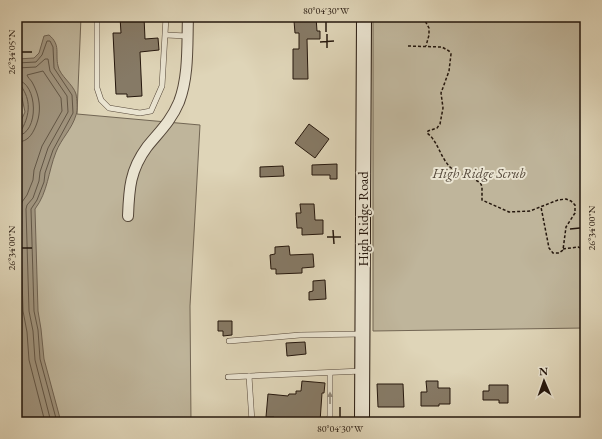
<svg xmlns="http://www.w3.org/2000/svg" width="602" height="439" viewBox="0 0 602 439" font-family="'EB Garamond',serif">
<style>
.green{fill:#bfb59b;stroke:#726654}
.water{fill:#a0947e;stroke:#6f6251}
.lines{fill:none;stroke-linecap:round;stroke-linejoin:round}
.shore{stroke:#625646;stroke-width:1}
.building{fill:#867a66;stroke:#25170d}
.lane-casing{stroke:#544638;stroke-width:6}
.street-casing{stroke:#544638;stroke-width:12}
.secondary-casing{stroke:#25170d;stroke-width:16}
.path{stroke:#25170d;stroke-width:1.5;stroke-dasharray:3 2;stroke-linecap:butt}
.lane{stroke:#eae4d1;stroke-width:5}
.street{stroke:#eae4d1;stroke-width:10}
.secondary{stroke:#eae4d1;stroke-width:14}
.oneway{fill:#918879}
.ticks{fill:none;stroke:#25170d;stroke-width:1.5}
.labels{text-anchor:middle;stroke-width:4;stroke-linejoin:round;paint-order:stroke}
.park-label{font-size:14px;font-style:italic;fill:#534638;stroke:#eae4d1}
.street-label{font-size:14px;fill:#25170d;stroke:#eae4d1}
.neatline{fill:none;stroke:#25170d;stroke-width:1.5}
.ticks-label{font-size:10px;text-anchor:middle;fill:#25170d}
</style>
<rect width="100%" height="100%" fill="#dfd5b8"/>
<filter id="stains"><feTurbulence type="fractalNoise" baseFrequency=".005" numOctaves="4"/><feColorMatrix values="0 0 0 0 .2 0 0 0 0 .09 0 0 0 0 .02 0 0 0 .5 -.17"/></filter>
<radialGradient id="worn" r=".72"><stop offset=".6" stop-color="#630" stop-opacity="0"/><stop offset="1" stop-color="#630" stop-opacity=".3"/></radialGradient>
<!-- green -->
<g class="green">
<polygon points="17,17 81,17 77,114 200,125 190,306 191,422 17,422"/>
<polygon points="373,17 585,17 585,328 373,331"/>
</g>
<!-- water -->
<path class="water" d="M49,35C61,45 55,53 58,66C60,76 73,84 76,94C77,99 78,110 76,115C72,129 61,139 56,152C48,172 48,192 35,209L38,311L41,329L44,359L61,422H17V129L25,112L22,98L17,87V59L34,58L39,53L44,36Z"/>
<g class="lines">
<!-- shore -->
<g class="shore">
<polyline points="17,63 36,62 42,55 47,41 50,41 53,47 54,68 72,95 73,113 53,150 45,173 44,182 37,200 31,209 34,311 38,330 40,359 57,422"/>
<polyline points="17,68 36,67 45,59 48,59 50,71 67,96 68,112 48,148 40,172 39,181 33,198 27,205 26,209 29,311 33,331 35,360 51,422"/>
<path d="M17,80C38,82 40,134 17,136"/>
<path d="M17,85L21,86C31,100 30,114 22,129L17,131"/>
<path d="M17,142C25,142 30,138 34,130C42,114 41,98 32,82C30,79 28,78 27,75L43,71L61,98L62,111L42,146L34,170L33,180L27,195L22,202L20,209L23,311L27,332L29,360L45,422"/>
</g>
</g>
<!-- building -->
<g class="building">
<polygon points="120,17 144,17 145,39 158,38 159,50 140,52 142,96 127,97 127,94 116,94 113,33 121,33"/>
<polygon points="304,17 316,17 317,31 320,31 320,39 307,39 308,79 293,79 293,49 299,49 299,33 295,33 294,21 304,20"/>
<polygon points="309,124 329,139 315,158 295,143"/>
<polygon points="337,164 337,179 330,179 330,175 312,175 312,165"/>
<polygon points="283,166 284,176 260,177 260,167"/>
<polygon points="300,204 314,204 315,220 323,220 323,234 302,235 302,228 297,228 296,213 301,213"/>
<polygon points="289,246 290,255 313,254 314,267 302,268 302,273 276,274 276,269 271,269 270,255 275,254 275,247"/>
<polygon points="325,280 326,299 309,300 309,292 313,291 313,281"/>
<polygon points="218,321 232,321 232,335 223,336 223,331 218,331"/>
<polygon points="305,342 306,354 287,356 286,343"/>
<polygon points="302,381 325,383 324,393 322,393 320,422 281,418 280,421 274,420 274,417 266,417 268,394 288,396 289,394 296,394 296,391 301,391"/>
<polygon points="426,381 438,381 438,388 450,388 450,404 439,404 439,406 421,406 421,392 427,392"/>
<polygon points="377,384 403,384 404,407 378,407"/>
<polygon points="489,385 508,385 508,403 499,403 499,400 483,400 483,391 489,391"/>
</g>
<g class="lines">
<defs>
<g id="lane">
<polyline points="97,17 97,88 101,100 109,108 140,113 151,111 162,86 166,17"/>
<polyline points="166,35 187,36"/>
<polyline points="229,341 300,335 362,334"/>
<polyline points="249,376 252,422"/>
<polyline points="228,377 362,371"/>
<polyline points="328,422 330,416 330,373"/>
</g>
<path id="street" d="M128,216C129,189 130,170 147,147C160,131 171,121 179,102C189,76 187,44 188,17"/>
<polyline id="secondary" points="362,422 364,17"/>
</defs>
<!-- lane casing -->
<use href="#lane" class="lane-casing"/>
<!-- street casing -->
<use href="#street" class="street-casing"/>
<!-- secondary casing -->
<use href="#secondary" class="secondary-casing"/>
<!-- path -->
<g class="path">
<polyline points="423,17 429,28 429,35 426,46"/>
<path d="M408,46L442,47L449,51L451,54L449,71L441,93L443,108L440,124L437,128L428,131L427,133C438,141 440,157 450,167C459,175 473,176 481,184L482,187V200L509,212L530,211L558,200L566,199L571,201L575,205V213L566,227L563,250L559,253H553L549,248L541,207"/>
<polyline points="563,249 578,247 585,250"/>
</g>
<!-- lane -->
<use href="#lane" class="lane"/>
<!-- street -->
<use href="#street" class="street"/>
<!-- secondary -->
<use href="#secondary" class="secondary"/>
</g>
<!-- one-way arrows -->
<defs><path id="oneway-solid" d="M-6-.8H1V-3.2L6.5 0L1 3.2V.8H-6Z"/></defs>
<use class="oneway" href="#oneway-solid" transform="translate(330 398) rotate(-90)"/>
<!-- ticks -->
<path class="ticks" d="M326,22V32M327,34V48M320,42L334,41M22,52H32M570,229L580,228M333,230L334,244M327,237H341M22,248H32M340,407V417"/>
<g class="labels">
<!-- park labels -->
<g class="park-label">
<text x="479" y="178">High Ridge Scrub</text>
</g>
<!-- street labels -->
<g class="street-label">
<text transform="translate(363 219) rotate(-90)" y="5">High Ridge Road</text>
</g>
</g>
<!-- margin -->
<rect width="602" height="439" fill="none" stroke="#dfd5b8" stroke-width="44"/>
<!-- north arrow -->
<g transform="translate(544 381) rotate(358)" stroke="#eae4d1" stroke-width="3" paint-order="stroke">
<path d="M0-3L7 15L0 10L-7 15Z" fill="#25170d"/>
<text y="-6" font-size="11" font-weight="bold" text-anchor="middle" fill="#25170d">N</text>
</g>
<rect x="22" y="22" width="558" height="395" class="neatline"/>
<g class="ticks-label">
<text x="326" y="14">80°04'30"W</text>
<text transform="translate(11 52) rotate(-90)" y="4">26°34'05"N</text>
<text transform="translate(591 228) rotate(-90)" y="4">26°34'00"N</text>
<text transform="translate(11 248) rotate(-90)" y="4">26°34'00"N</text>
<text x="340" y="432">80°04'30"W</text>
</g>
<rect width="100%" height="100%" filter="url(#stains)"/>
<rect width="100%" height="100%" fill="url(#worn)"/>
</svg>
